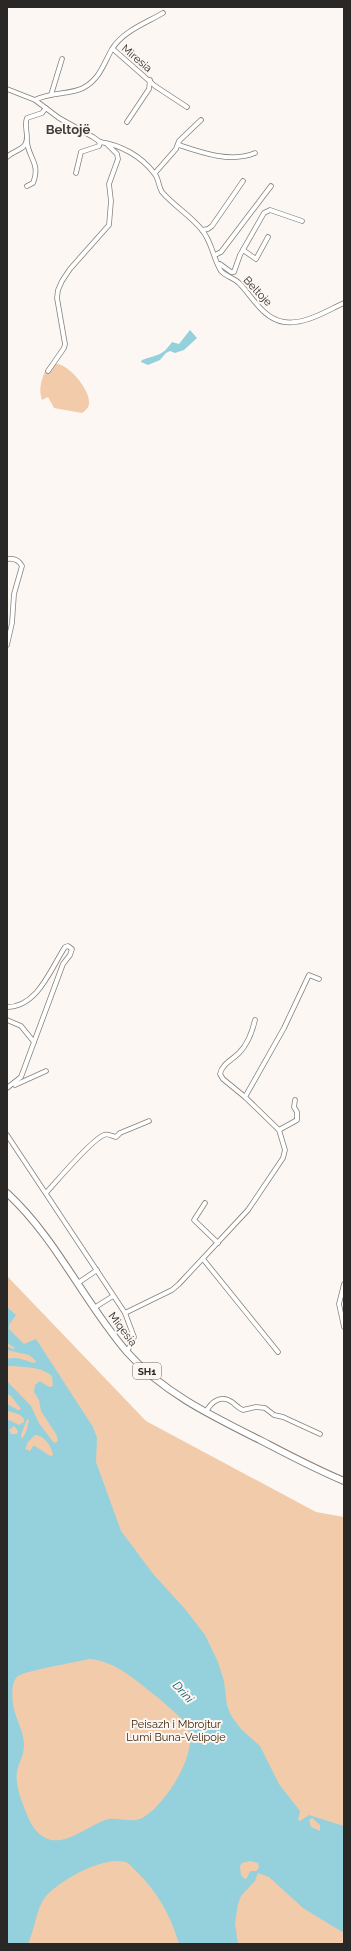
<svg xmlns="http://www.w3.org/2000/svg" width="351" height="1951" viewBox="0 0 351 1951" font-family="Raleway,sans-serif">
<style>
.green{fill:#f2cbab}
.water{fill:#95d1dc;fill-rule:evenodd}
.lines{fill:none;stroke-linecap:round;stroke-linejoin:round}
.minor-casing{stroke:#84807c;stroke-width:5.5}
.primary-casing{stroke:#84807c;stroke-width:8}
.minor{stroke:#fff;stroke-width:4}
.primary{stroke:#fff;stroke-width:6}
.labels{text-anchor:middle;stroke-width:4;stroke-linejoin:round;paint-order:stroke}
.shield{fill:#fcf7f3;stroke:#696664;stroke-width:1}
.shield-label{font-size:10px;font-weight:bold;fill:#2a2826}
.street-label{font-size:11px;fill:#2a2826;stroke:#fcf7f3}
.park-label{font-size:11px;fill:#3d2308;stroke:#fcf7f3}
.water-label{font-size:12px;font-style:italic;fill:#10626e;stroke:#fcf7f3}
.quarter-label{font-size:13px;font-weight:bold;fill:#423e3b;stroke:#fcf7f3}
</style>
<rect width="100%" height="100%" fill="#fcf7f3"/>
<!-- green -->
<g class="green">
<path d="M56,364C68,363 91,391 89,403C89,408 86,410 82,413L54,408L48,397L42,400C38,388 42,378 47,367Z"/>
<polygon points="7,1276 146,1421 316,1512 344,1517 344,1944 7,1944"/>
</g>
<!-- water -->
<g class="water">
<path d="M190,330L197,338L184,350L175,353L170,351L166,353L160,360L148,365L141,362L142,360C159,354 162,356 172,342L179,344Z"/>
<path d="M7,1307L16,1315L9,1325V1329L24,1344L36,1339L93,1427L97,1438L96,1462L121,1531L154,1575L185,1609L205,1635L218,1662L224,1681L227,1706L232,1717L241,1729L260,1746L279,1784L300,1811L298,1820L300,1821L309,1815L344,1826V1933L303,1908L269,1877L258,1873L255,1881L241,1896L238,1904L235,1923L238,1944H179C171,1916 157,1891 136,1871C133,1868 129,1863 125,1862C103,1856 61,1880 46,1896C36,1908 35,1929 28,1944H7V1419L19,1425L24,1422C25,1414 14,1413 7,1411V1404L18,1410L21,1409L11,1396L7,1394V1381L31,1406L39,1423L53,1442L56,1443L58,1440L56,1434L41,1411L39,1400L34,1392L35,1385L40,1381L49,1387L53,1386L52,1376C41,1366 21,1367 7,1366V1359C18,1356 24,1360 34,1363L36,1361L29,1355L7,1350V1346L13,1349L15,1348L7,1343ZM27,1419L29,1420L26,1432L22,1439L21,1435ZM14,1426L18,1431L17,1434H11L9,1430ZM35,1435C44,1435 52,1447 53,1455L50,1456L35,1446H33L30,1451L25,1449L28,1442ZM89,1659C116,1661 135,1680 156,1696C165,1704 186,1720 189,1731C197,1755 163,1809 140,1819C129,1823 116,1816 105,1820C89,1826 69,1843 51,1840C38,1837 30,1824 26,1812C21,1800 15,1784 17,1771C19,1762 24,1755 24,1745C24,1731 15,1718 13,1704C12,1695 11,1682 18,1676C25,1671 76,1662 89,1659ZM312,1818L320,1825V1831L311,1827L309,1820ZM250,1861L258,1863L259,1868L256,1871H250L247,1878L245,1879L241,1875L240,1866L242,1863Z"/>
</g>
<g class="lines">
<defs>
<g id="minor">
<polyline points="113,49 155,86 187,107"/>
<polyline points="7,89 35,100 59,118 93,137 100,142"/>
<polyline points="51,95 62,59"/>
<path d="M35,100C49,92 69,95 83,88C100,79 104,63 112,49C123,31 146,23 163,13"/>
<polyline points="127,122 149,89 150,80"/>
<path d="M27,141C28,158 41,163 33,183L27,186"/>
<path d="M100,142C121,145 141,156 154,173C159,178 158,186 162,192C174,206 190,215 202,230C212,242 213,258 221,271C225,276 234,278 239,283C252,296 263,319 284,322C305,325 326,311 344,303"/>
<path d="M179,145C203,153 231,163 255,153"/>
<path d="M7,157C12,152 19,151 24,146C31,138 23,127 27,118L42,113L46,108"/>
<polyline points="76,173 81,152 99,146 100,142"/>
<polyline points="155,173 176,149 179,141 201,120"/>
<polyline points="202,230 208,229 212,226 243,181"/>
<polyline points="243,250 256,259 268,237"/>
<polyline points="215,255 221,252 271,186"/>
<polyline points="220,264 231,272 234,272 240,255 264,213 270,210 302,221"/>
<polyline points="48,371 64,348 65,344 57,298 58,290 62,281 70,269 109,225 111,201 109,184 118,159 117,154 107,144"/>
<path d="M7,559C14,558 19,560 22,566L14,594L12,623L7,645"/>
<path d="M7,1007C38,1007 51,968 65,947L68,946L72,949L70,955L63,964L34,1042"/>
<polyline points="7,1020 21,1026 34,1042 21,1077 7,1088"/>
<polyline points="15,1085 46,1071"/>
<path d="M245,1097L223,1079L220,1074C222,1064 232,1060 239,1053C248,1044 252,1033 255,1020"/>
<polyline points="279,1130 297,1120 297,1112 294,1107 295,1100"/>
<polyline points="7,1135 125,1313 172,1290 179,1284 248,1210 283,1158 285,1150 279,1130 245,1097 284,1028 309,975 319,979"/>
<path d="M46,1193C56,1182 92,1139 104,1135C107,1133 112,1136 116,1137L120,1133L149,1121"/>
<polyline points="205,1203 194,1220 218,1243"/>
<polyline points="203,1259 278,1352"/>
<polyline points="78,1283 97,1270"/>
<polyline points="344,1284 339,1304 344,1327"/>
<polyline points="94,1308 113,1296"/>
<polyline points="125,1313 134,1337 127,1352"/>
<path d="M206,1412C211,1402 221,1394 232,1402C236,1405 238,1408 243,1410L256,1407L265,1408L274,1415L283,1417L320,1434"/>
</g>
<path id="primary" d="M7,1193C56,1238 84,1302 127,1352C162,1392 212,1416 260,1440C287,1454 315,1469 344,1481"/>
</defs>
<!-- minor casing -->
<use href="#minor" class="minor-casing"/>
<!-- primary casing -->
<use href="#primary" class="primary-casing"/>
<!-- minor -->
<use href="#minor" class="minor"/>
<!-- primary -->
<use href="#primary" class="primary"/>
</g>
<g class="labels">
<!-- shield labels -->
<rect class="shield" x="133" y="1363" width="28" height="16" rx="3"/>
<g class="shield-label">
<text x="147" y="1375">SH1</text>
</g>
<!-- street labels -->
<g class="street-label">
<text transform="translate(137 58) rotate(40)" y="4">Miresia</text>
<text transform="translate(258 291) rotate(47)" y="4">Beltoje</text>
<text transform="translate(123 1329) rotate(53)" y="4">Miqesia</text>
</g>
<!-- park labels -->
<g class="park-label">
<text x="176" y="1728">Peisazh i Mbrojtur<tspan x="176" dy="13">Lumi Buna-Velipoje</tspan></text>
</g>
<!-- water labels -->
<g class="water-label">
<text transform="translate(183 1692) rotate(48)" y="4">Drini</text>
</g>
<!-- quarter labels -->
<g class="quarter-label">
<text x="68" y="134">Beltojë</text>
</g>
</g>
<!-- border -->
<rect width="351" height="1951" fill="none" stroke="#2a2826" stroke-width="16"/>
</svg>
